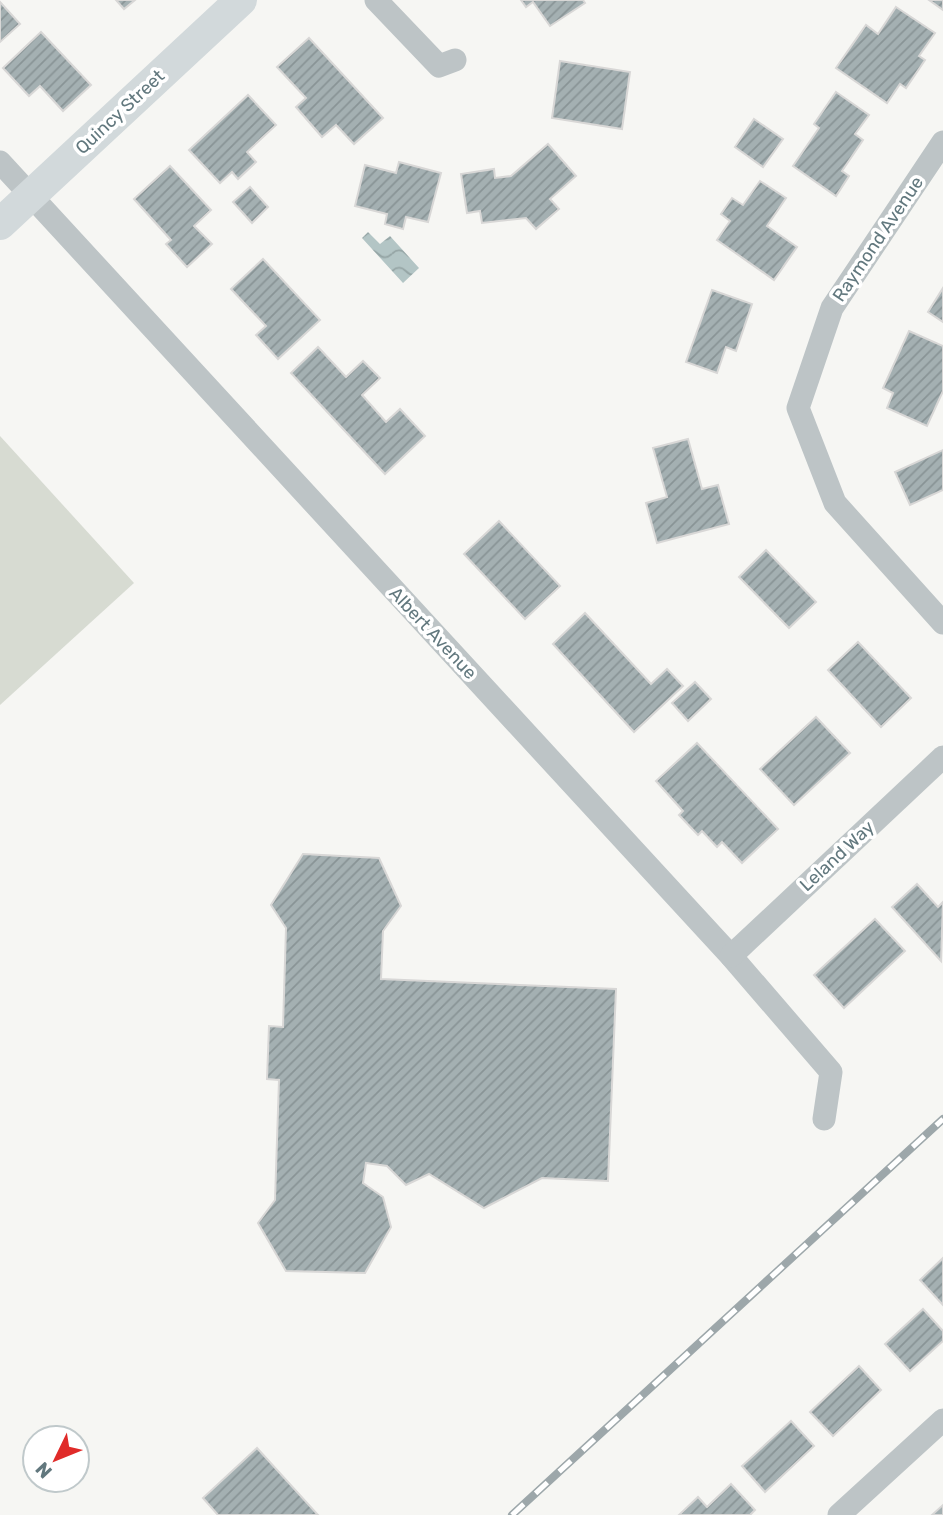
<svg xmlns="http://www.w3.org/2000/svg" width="943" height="1515" viewBox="0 0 943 1515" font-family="Rubik,sans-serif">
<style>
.grass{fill:#d7dbd2}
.water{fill:url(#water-waves)}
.building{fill:url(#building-hatch);stroke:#d8d7d6;stroke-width:2}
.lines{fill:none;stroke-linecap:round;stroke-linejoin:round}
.street{stroke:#bdc4c6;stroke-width:23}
.secondary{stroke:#d2d9db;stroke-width:32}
.rail-casing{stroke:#9da7aa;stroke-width:8}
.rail{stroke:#fff;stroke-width:5;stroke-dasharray:16;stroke-linecap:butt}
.labels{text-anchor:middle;stroke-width:7;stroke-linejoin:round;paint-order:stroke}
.street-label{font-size:18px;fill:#62787e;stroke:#fff}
</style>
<defs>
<pattern id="water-waves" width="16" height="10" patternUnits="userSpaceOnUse" patternTransform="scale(1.75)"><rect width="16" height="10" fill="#b3c5c5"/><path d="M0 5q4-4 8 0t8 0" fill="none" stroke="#95a5a5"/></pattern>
<pattern id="building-hatch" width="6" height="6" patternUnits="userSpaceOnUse" patternTransform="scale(1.75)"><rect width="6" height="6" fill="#a4b0b2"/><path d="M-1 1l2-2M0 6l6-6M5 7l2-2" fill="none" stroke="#899496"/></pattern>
</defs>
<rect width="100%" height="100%" fill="#f6f6f3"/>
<!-- grass -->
<polygon class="grass" points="0,436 134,583 0,705"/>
<!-- water -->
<polygon class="water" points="368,232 380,244 390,236 419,268 403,283 362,238"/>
<!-- building -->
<g class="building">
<polygon points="116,0 135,0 124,9"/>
<polygon points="521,0 583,0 585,3 550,26 533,2 526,7"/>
<polygon points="929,0 943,0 943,10"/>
<polygon points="0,2 20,24 0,42"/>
<polygon points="896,7 935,33 919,56 925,60 906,88 900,84 887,103 836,68 866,25 878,34"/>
<polygon points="41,32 91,85 63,111 40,86 29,96 3,68"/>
<polygon points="309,38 383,118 354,144 336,125 322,137 296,107 306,98 277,67"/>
<polygon points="560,61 630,72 622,129 552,118"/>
<polygon points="836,92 869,115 855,134 863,140 842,171 849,176 836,196 793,166 819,128 814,124"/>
<polygon points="248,95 276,125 247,152 256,162 238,179 232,172 220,183 189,150"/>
<polygon points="754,119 783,139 763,167 735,147"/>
<polygon points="548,144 576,176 550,199 559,209 536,229 526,218 482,223 480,211 467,213 461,174 494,169 495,178 511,176"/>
<polygon points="399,162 441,173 428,222 406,217 403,229 385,224 387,214 355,206 365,165 396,173"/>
<polygon points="170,166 211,210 194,226 212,244 187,267 166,244 171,240 134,199"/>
<polygon points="760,181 786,198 767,226 797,247 774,280 717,240 730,221 721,214 732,198 743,205"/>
<polygon points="250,187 268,207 252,223 233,202"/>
<polygon points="263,259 320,320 278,359 256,335 266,326 231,289"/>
<polygon points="943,288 943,322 928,312"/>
<polygon points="712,290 752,304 736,351 726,347 717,373 686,362"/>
<polygon points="909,331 943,346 943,391 927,426 887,408 893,393 883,388"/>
<polygon points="318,347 346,377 363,361 380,378 362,395 386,422 400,409 425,436 385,474 291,373"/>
<polygon points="688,439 702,489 718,485 729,524 657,543 646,503 667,497 653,448"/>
<polygon points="943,450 943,490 910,505 895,472"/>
<polygon points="499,521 560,586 525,619 464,554"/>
<polygon points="766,550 816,602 789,628 739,577"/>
<polygon points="585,613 651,684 667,669 683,686 634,732 553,644"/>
<polygon points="858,642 911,698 881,727 828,670"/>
<polygon points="695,682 711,699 688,721 672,703"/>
<polygon points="816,717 850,753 794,805 760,769"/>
<polygon points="697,743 778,829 742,863 722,842 717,847 702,831 698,835 679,815 683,811 656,781"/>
<polygon points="303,854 379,858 401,906 383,931 381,979 616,989 608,1181 542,1178 484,1208 429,1174 406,1185 387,1166 366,1163 363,1183 383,1197 391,1227 365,1273 286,1271 258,1223 275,1200 279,1080 267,1079 269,1026 283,1027 286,928 271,905"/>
<polygon points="917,884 938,907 943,902 941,961 892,907"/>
<polygon points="875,919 905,951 844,1008 814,975"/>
<polygon points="943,1258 943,1305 920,1280"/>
<polygon points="923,1309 943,1331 943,1341 910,1371 885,1344"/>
<polygon points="859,1366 881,1390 833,1436 810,1412"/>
<polygon points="791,1421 814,1446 765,1492 742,1466"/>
<polygon points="257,1448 318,1515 218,1515 203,1498"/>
<polygon points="731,1484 755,1510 750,1515 679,1515 698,1497 707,1507"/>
<polygon points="943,1505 943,1515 932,1515"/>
</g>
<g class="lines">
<!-- street -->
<g class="street">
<polyline points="376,0 439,66 455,60"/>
<polyline points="943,142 832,308 798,408 835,503 943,623"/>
<polyline points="0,162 731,956 831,1072 824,1119"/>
<polyline points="731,956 943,757"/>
<polyline points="839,1515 943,1420"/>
</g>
<!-- secondary -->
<polyline class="secondary" points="0,224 241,0"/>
<defs>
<polyline id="rail" points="512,1515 943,1119"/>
</defs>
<!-- rail casing -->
<use href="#rail" class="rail-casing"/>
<!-- rail -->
<use href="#rail" class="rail"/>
</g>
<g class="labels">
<!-- street labels -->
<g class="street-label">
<text transform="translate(120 112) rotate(-43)" y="6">Quincy Street</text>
<text transform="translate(878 239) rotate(-56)" y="6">Raymond Avenue</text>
<text transform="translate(433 633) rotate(47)" y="6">Albert Avenue</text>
<text transform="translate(837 856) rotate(-43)" y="6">Leland Way</text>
</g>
</g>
<!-- north arrow -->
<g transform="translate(56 1459) rotate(227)"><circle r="33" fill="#ffffff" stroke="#c0c9cb" stroke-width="2"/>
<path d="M0-5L12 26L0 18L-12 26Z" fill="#e02b29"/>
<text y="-10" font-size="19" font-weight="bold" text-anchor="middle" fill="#62787e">N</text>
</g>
</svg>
